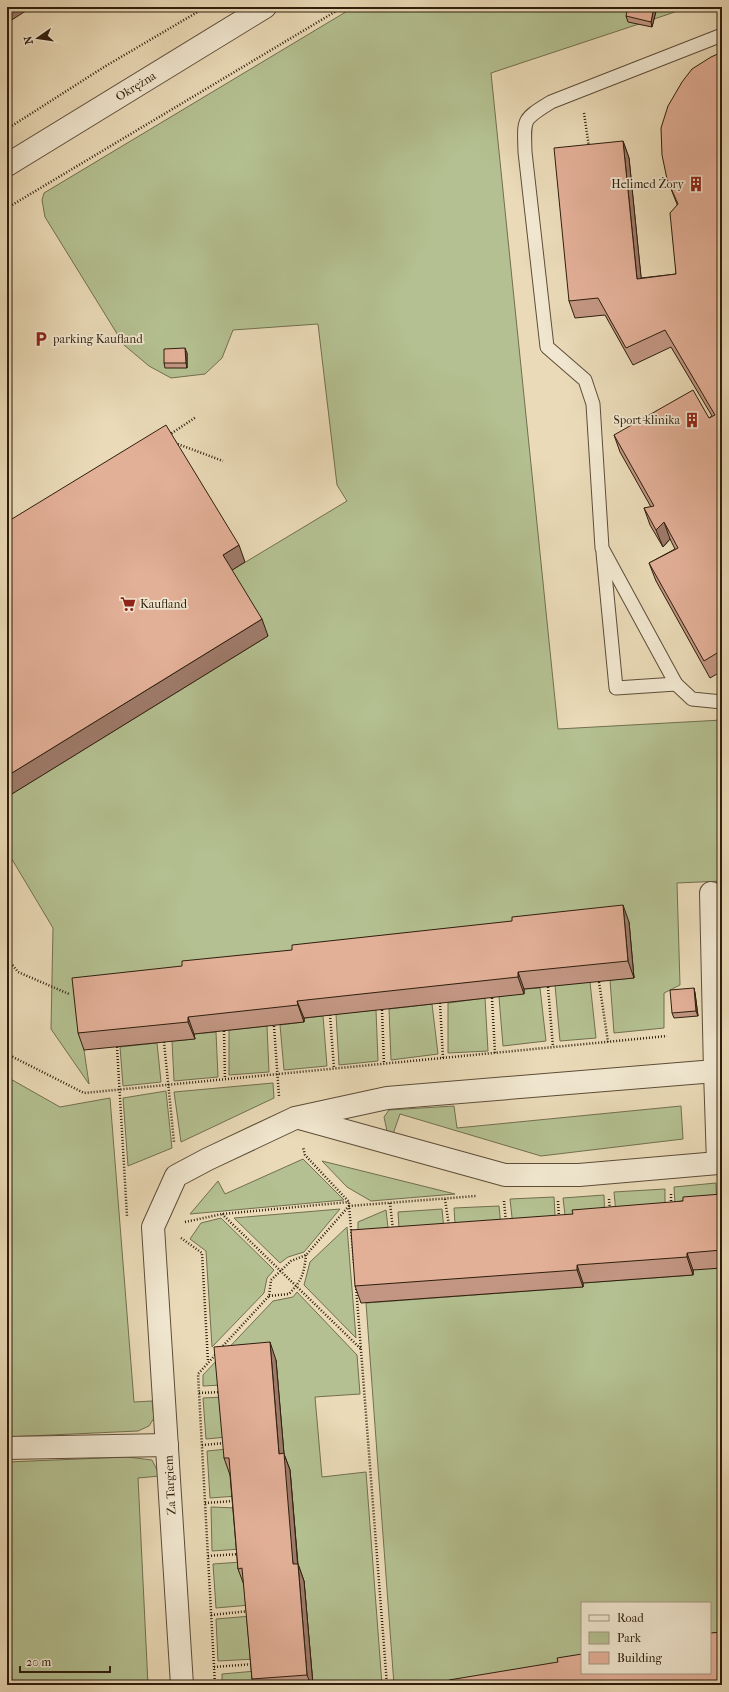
<svg xmlns="http://www.w3.org/2000/svg" width="729" height="1692" viewBox="0 0 729 1692" font-family="'IM FELL French Canon',serif">
<style>
.green{fill:#b4c091;stroke:#716f4f}
.lines{fill:none;stroke-linecap:round;stroke-linejoin:round}
.service-casing{stroke:#5d4d38;stroke-width:15}
.minor-casing{stroke:#5d4d38;stroke-width:24}
.tertiary-casing{stroke:#5d4d38;stroke-width:24}
.path{stroke:#2e1e0d;stroke-width:2.5;stroke-dasharray:1 2;stroke-linecap:butt}
.service{stroke:#f1e7d0;stroke-width:13}
.minor{stroke:#f1e7d0;stroke-width:22}
.tertiary{stroke:#f1e7d0;stroke-width:22}
.wall{fill:#c29682;stroke:#2e1e0d}
.shaded-wall{fill:#9e7a6a;stroke:#2e1e0d}
.building{fill:#e2af97;stroke:#2e1e0d}
.labels{text-anchor:middle;stroke-width:3.5;stroke-linejoin:round;paint-order:stroke}
.street-label{font-size:12px;fill:#2e1e0d;stroke:#f1e7d0}
.poi-label{font-size:12px;fill:#2e1e0d;stroke:#f1e7d0;text-anchor:end}
</style>
<rect width="100%" height="100%" fill="#eadab7"/>
<filter id="stains"><feTurbulence type="fractalNoise" baseFrequency=".005" numOctaves="4"/><feColorMatrix values="0 0 0 0 .2 0 0 0 0 .09 0 0 0 0 .02 0 0 0 .5 -.17"/></filter>
<radialGradient id="worn" r=".72"><stop offset=".6" stop-color="#630" stop-opacity="0"/><stop offset="1" stop-color="#630" stop-opacity=".3"/></radialGradient>
<!-- green -->
<g class="green">
<polygon points="354,7 687,7 669,14 491,73 558,729 722,720 722,881 677,883 680,985 664,993 664,1028 614,1033 610,980 634,978 628,922 84,1050 89,1084 51,1029 53,928 7,851 7,797 268,636 229,572 347,501 337,485 318,324 233,330 222,358 205,374 171,378 149,366 124,345 45,217 42,200 44,193"/>
<polygon points="590,982 596,1038 560,1041 555,985"/>
<polygon points="540,988 546,1041 503,1046 499,997 524,989"/>
<polygon points="485,998 488,1051 448,1053 448,1003"/>
<polygon points="432,1004 438,1054 391,1060 389,1009"/>
<polygon points="376,1010 378,1061 339,1065 336,1014"/>
<polygon points="323,1016 327,1066 284,1070 280,1025 304,1022 304,1018"/>
<polygon points="267,1026 269,1072 229,1075 229,1030"/>
<polygon points="216,1032 218,1077 174,1081 172,1041 194,1039 194,1034"/>
<polygon points="157,1043 161,1082 123,1086 120,1047"/>
<polygon points="7,1077 60,1107 110,1098 134,1402 152,1401 154,1418 149,1426 138,1431 7,1437"/>
<polygon points="273,1083 274,1098 181,1142 174,1092"/>
<polygon points="166,1091 172,1148 128,1166 123,1098"/>
<polygon points="454,1106 457,1128 681,1106 683,1139 541,1156 400,1114 393,1134 387,1131 384,1117 389,1110"/>
<polygon points="303,1159 344,1200 190,1214 218,1181 225,1194"/>
<polygon points="322,1161 455,1194 371,1201 347,1187"/>
<polygon points="716,1183 717,1212 676,1220 674,1187"/>
<polygon points="665,1189 665,1220 617,1224 614,1192"/>
<polygon points="604,1195 605,1225 567,1232 563,1198"/>
<polygon points="554,1197 556,1233 514,1236 510,1199"/>
<polygon points="499,1206 502,1237 456,1240 454,1208"/>
<polygon points="340,1209 304,1252 288,1257 280,1263 234,1218"/>
<polygon points="442,1209 445,1241 400,1244 398,1212"/>
<polygon points="386,1210 390,1245 358,1247 358,1222"/>
<polygon points="221,1218 274,1270 267,1278 264,1293 212,1347 206,1251 190,1239 201,1223"/>
<polygon points="347,1227 356,1338 304,1285 310,1262"/>
<polygon points="722,1265 722,1650 710,1652 710,1603 582,1603 582,1672 531,1685 394,1685 366,1303 583,1287 583,1283 693,1275 693,1267"/>
<polygon points="297,1292 357,1355 360,1394 315,1397 322,1477 366,1472 382,1685 313,1685 304,1581 299,1581 290,1471 222,1385 203,1386 203,1375 273,1301 293,1297"/>
<polygon points="223,1397 227,1437 206,1439 203,1398"/>
<polygon points="228,1449 230,1475 237,1496 210,1498 207,1451"/>
<polygon points="127,1457 152,1460 160,1476 138,1478 148,1685 7,1685 7,1681 12,1684 9,1553 7,1552 7,1462"/>
<polygon points="211,1507 237,1508 241,1549 212,1551"/>
<polygon points="242,1562 250,1605 216,1608 213,1564"/>
<polygon points="251,1616 255,1659 218,1661 216,1619"/>
<polygon points="256,1671 257,1685 222,1685 222,1674"/>
</g>
<g class="lines">
<defs>
<g id="service">
<path d="M722,35L551,102C522,120 524,118 525,152L547,347L585,380L593,404L602,548L676,684L692,699L722,702"/>
<polyline points="603,553 616,688 676,684"/>
</g>
<g id="minor">
<polyline points="299,1118 505,1175 579,1175 718,1163 715,1071"/>
<polyline points="7,1448 167,1445"/>
<polyline points="182,1685 153,1227 176,1176 208,1159 295,1118 387,1098 715,1071 711,893"/>
</g>
<g id="tertiary">
<path id="s1" d="M7,165L265,7"/>
</g>
</defs>
<!-- service casing -->
<use href="#service" class="service-casing"/>
<!-- minor casing -->
<use href="#minor" class="minor-casing"/>
<!-- tertiary casing -->
<use href="#tertiary" class="tertiary-casing"/>
<!-- path -->
<g class="path">
<polyline points="584,113 589,147"/>
<polyline points="7,129 104,67 206,7"/>
<polyline points="7,208 343,7"/>
<polyline points="169,435 196,417"/>
<polyline points="175,443 223,461"/>
<polyline points="7,958 18,972 69,994"/>
<polyline points="599,982 608,1042"/>
<polyline points="548,987 553,1047"/>
<polyline points="492,998 495,1053"/>
<polyline points="440,1003 443,1058"/>
<polyline points="382,1010 384,1064"/>
<polyline points="330,1015 334,1068"/>
<polyline points="274,1026 279,1096"/>
<polyline points="224,1031 225,1079"/>
<polyline points="164,1042 174,1142"/>
<polyline points="117,1047 127,1216"/>
<polyline points="7,1054 84,1093 667,1036"/>
<polyline points="671,1194 671,1205"/>
<polyline points="445,1199 449,1226"/>
<polyline points="609,1199 610,1210"/>
<polyline points="504,1201 506,1222"/>
<polyline points="558,1201 559,1218"/>
<polyline points="390,1203 393,1230"/>
<polyline points="222,1214 361,1349"/>
<polyline points="185,1222 222,1214 349,1202"/>
<polyline points="181,1238 202,1253 208,1362"/>
<polyline points="354,1263 349,1206 476,1196"/>
<polyline points="356,1286 387,1685"/>
<path d="M269,1296L289,1294C302,1280 304,1274 306,1255"/>
<polyline points="221,1348 269,1296 271,1280 291,1261 306,1255 349,1206 349,1202 305,1155 303,1147"/>
<polyline points="199,1393 220,1392"/>
<polyline points="202,1445 225,1443"/>
<polyline points="205,1503 234,1501"/>
<polyline points="208,1556 239,1554"/>
<polyline points="211,1615 249,1611"/>
<polyline points="214,1667 254,1664"/>
<polyline points="215,1685 198,1374 217,1353"/>
</g>
<!-- service -->
<use href="#service" class="service"/>
<!-- minor -->
<use href="#minor" class="minor"/>
<!-- tertiary -->
<use href="#tertiary" class="tertiary"/>
</g>
<!-- wall -->
<g class="wall">
<polygon points="657,7 652,27 628,22 626,16"/>
<polygon points="722,54 722,671 710,678 656,581 649,563 675,549 670,539 663,547 650,525 644,508 651,507 620,452 614,435 709,418 712,416 671,347 633,365 605,315 575,318 569,301 623,141 629,158 641,278 676,274 677,204 667,179"/>
<polygon points="187,353 187,368 165,368 164,363"/>
<polygon points="629,922 634,978 524,989 524,994 304,1018 304,1022 194,1034 195,1039 84,1050 78,1033"/>
<polygon points="694,988 695,993 698,1016 674,1018 672,1013"/>
<polygon points="722,1194 722,1268 693,1270 693,1275 583,1283 583,1287 361,1303 355,1286 573,1214 683,1201"/>
<polygon points="276,1360 284,1454 290,1470 298,1564 304,1581 313,1685 254,1685 252,1679 244,1585 238,1569 230,1475 224,1458"/>
</g>
<!-- shaded-wall -->
<g class="shaded-wall">
<polygon points="7,7 32,7 7,23"/>
<polygon points="654,7 657,7 652,27 651,22"/>
<polygon points="623,141 629,158 643,296 637,279"/>
<polygon points="185,348 187,353 187,368 186,363"/>
<polygon points="664,522 670,539 663,547 656,530"/>
<polygon points="239,545 245,562 229,572 223,555"/>
<polygon points="262,619 268,636 7,797 7,776"/>
<polygon points="623,905 629,922 634,978 628,961"/>
<polygon points="518,972 524,989 524,994 518,977"/>
<polygon points="694,988 695,993 698,1016 696,1011"/>
<polygon points="297,1001 304,1018 304,1022 298,1005"/>
<polygon points="188,1017 194,1034 195,1039 188,1022"/>
<polygon points="687,1253 693,1270 693,1275 687,1257"/>
<polygon points="577,1265 583,1283 583,1287 577,1270"/>
<polygon points="270,1342 276,1360 284,1454 290,1470 299,1581 293,1564 279,1454"/>
<polygon points="298,1564 304,1581 313,1685 311,1685 307,1675"/>
</g>
<!-- building -->
<g class="building">
<polygon points="628,7 654,7 651,22 626,16"/>
<polygon points="720,53 722,54 722,650 704,661 649,563 678,548 664,522 656,530 644,508 654,506 614,435 693,390 709,418 715,415 665,330 626,348 598,298 569,301 554,148 623,141 637,279 676,274 670,213 678,204 667,179 662,155 661,128 668,106 682,82 692,69 711,57"/>
<polygon points="185,348 186,363 164,363 164,349"/>
<polygon points="166,425 239,545 223,555 262,619 7,776 7,522"/>
<polygon points="623,905 628,961 518,972 518,977 297,1001 298,1005 188,1017 188,1022 78,1033 72,978 182,966 182,961 292,950 292,945 512,921 512,917"/>
<polygon points="694,988 696,1011 672,1013 670,990"/>
<polygon points="722,1194 722,1250 687,1253 687,1257 577,1265 577,1270 355,1286 351,1230 573,1214 572,1210 683,1201 683,1197"/>
<polygon points="270,1342 279,1454 284,1453 293,1564 298,1564 307,1675 252,1679 242,1568 238,1569 229,1458 224,1458 214,1347"/>
<polygon points="722,1632 722,1685 449,1685 449,1680 558,1662 557,1658 582,1654 582,1673 710,1673 710,1633"/>
</g>
<!-- icons -->
<defs>
<symbol id="building-bare" viewBox="-9 -9 18 18"><path d="M-4-6H4V6H1V3H-1V6H-4ZM-2.5-4.3h1.7v1.8h-1.7ZM.8-4.3h1.7v1.8H.8ZM-2.5-1h1.7V.8h-1.7ZM.8-1h1.7V.8H.8Z" fill="#8f2418" stroke="#f1e7d0" stroke-width="2.5" paint-order="stroke"/></symbol>
<symbol id="parking-bare" viewBox="-9 -9 18 18"><path d="M-3.5-5.5H1a3.5 3.5 0 0 1 0 7H-1V5.5H-3.5ZM-1-3.4V-.6H.8a1.4 1.4 0 0 0 0-2.8Z" fill="#8f2418" stroke="#f1e7d0" stroke-width="2.5" paint-order="stroke"/></symbol>
<symbol id="supermarket-bare" viewBox="-9 -9 18 18"><path d="M-6-5.5h2.5l.6 2H6L4.5 2H-2.5L-4.4-4H-6ZM-1.5 3.2a1.3 1.3 0 1 0 .1 0ZM3 3.2a1.3 1.3 0 1 0 .1 0Z" fill="#8f2418" stroke="#f1e7d0" stroke-width="2.5" paint-order="stroke"/></symbol>
</defs>
<g fill-rule="evenodd">
<use href="#building-bare" x="685" y="173" width="22" height="22"/>
<use href="#parking-bare" x="30" y="328" width="22" height="22"/>
<use href="#building-bare" x="681" y="409" width="22" height="22"/>
<use href="#supermarket-bare" x="117" y="593" width="22" height="22"/>
</g>
<g class="labels">
<!-- street labels -->
<g class="street-label">
<text dy="4" stroke="none"><textPath href="#s1" startOffset="151">Okrężna</textPath></text>
<text transform="translate(170 1485) rotate(-93)" y="4">Za Targiem</text>
</g>
<!-- poi labels -->
<g class="poi-label">
<text x="684" y="188">Helimed Żory</text>
<text x="53" y="343" text-anchor="start">parking Kaufland</text>
<text x="680" y="424">Sport-klinika</text>
<text x="140" y="608" text-anchor="start">Kaufland</text>
</g>
</g>
<!-- margin -->
<rect width="729" height="1692" fill="none" stroke="#eadab7" stroke-width="24"/>
<rect x="8" y="8" width="713" height="1676" fill="none" stroke="#2e1e0d" stroke-width="2"/>
<rect x="12" y="12" width="705" height="1668" fill="none" stroke="#2e1e0d"/>
<!-- legend -->
<rect x="581" y="1602" width="130" height="72" fill="#f1e7d0" stroke="#a39782"/>
<rect x="589" y="1615" width="20" height="6" fill="#f1e7d0" stroke="#a39782"/>
<text x="617" y="1622" font-size="12" fill="#2e1e0d">Road</text>
<rect x="589" y="1632" width="20" height="12" fill="#b4c091" stroke="#a39782"/>
<text x="617" y="1642" font-size="12" fill="#2e1e0d">Park</text>
<rect x="589" y="1652" width="20" height="12" fill="#e2af97" stroke="#a39782"/>
<text x="617" y="1662" font-size="12" fill="#2e1e0d">Building</text>
<!-- north arrow -->
<g transform="translate(38 38) rotate(257)" stroke="#f1e7d0" stroke-width="3" paint-order="stroke">
<path d="M0-3L7 15L0 10L-7 15Z" fill="#2e1e0d"/>
<text y="-6" font-size="11" font-weight="bold" text-anchor="middle" fill="#2e1e0d">N</text>
</g>
<!-- scale -->
<path d="M20 1666v6h90v-6" fill="none" stroke="#2e1e0d" stroke-width="2"/>
<text x="26" y="1666" font-size="12" fill="#2e1e0d" stroke="#f1e7d0" stroke-width="3" paint-order="stroke">20 m</text>
<rect width="100%" height="100%" filter="url(#stains)"/>
<rect width="100%" height="100%" fill="url(#worn)"/>
</svg>
